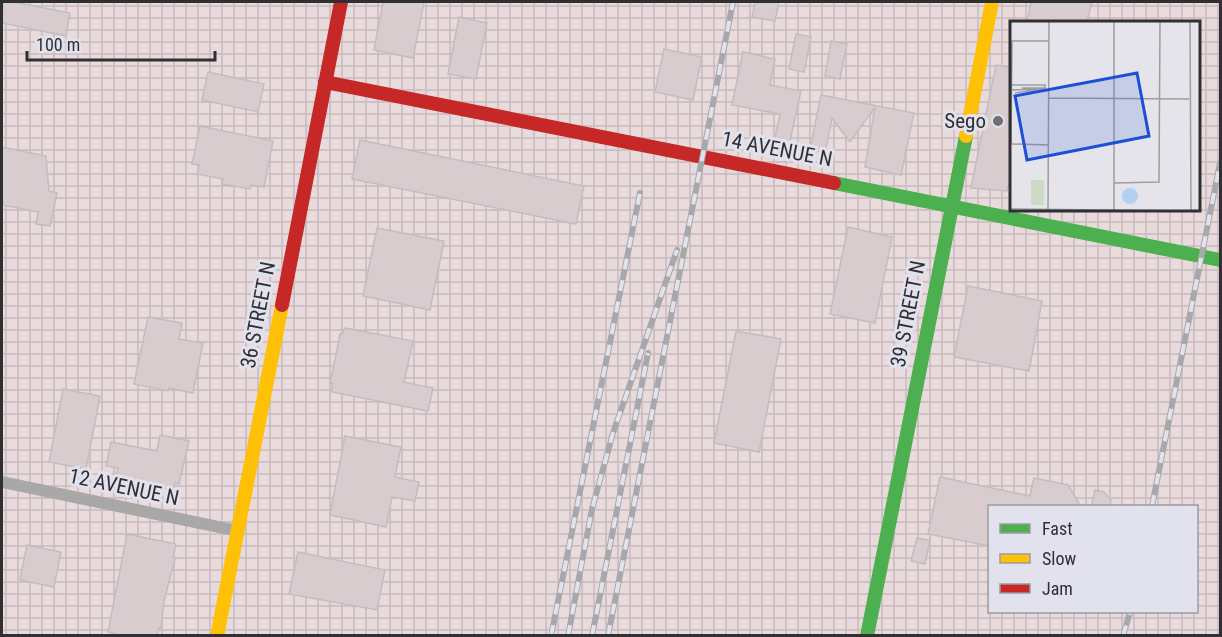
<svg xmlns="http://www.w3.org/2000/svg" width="1222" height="637" viewBox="0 0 1222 637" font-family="'Roboto Condensed',sans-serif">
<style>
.industrial{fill:url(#industrial-grid);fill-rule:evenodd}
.building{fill:#d8ccce;stroke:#c0bec0;stroke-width:1.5}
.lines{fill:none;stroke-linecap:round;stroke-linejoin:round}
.street{stroke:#a8a8a9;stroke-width:12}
.fast{stroke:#4caf50;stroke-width:14}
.slow{stroke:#ffc107;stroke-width:14}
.jam{stroke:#c62828;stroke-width:14}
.rail-casing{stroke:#a8a8aa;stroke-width:6}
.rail{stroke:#e1e2ed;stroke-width:4;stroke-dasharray:11;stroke-linecap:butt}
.poi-dot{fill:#6f6f74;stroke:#e1e2ed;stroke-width:2}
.labels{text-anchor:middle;stroke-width:6;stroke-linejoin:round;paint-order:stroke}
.poi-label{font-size:21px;fill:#303034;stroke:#e1e2ed;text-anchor:end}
.street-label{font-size:21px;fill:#303034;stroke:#e1e2ed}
.inset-road{fill:none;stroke:#9c9ca1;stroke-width:1.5}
.view{fill:#1d4ed8;fill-opacity:0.15;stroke:#1d4ed8;stroke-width:3}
.inset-edge{fill:none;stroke:#303034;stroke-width:3}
</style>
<defs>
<pattern id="industrial-grid" width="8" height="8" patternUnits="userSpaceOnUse" patternTransform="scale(1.5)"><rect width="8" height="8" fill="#e9dadc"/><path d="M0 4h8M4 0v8" fill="none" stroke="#c8bbbd"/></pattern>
</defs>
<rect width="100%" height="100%" fill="#e4e4ea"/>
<!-- industrial -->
<path class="industrial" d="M2,2H1220V635H2ZM1012,22H1200V210H1012ZM990,506H1196V612H990Z"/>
<!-- building -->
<g class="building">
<polygon points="3,2 14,2 70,13 66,36 2,23"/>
<polygon points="383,2 424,2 413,58 374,50"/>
<polygon points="755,2 779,2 775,21 752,17"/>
<polygon points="1031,2 1092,2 1087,22 1027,22"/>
<polygon points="459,17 487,23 476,79 448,74"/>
<polygon points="796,34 811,37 804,72 789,69"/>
<polygon points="831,41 847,44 840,79 825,76"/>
<polygon points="664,49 702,57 693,100 655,92"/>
<polygon points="743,52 775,59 770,85 801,91 789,146 774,143 780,114 732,105"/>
<polygon points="996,65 1012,68 1012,174 1007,191 971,188"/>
<polygon points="208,72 264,84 258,112 202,100"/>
<polygon points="821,95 914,113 901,175 865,167 875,107 850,142 832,118 825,153 810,150"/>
<polygon points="200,126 273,141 264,187 251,185 250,189 222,184 223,179 197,174 199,165 192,164"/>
<polygon points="360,140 584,186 576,224 352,179"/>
<polygon points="2,147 46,156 49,191 57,193 50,226 36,224 38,212 2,205"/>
<polygon points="848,227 892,237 875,323 830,314"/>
<polygon points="377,228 444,241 430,310 363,296"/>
<polygon points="968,286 1042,301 1029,371 954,357"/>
<polygon points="148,317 182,323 179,339 203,343 193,393 169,388 168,391 134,384"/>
<polygon points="345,328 413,341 404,382 433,388 428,411 332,392 332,383 330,383 339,340 340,334 342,334"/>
<polygon points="736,331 781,339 759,452 714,443"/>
<polygon points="63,389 100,396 86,469 49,462"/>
<polygon points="160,435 189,441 179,484 175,483 173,490 115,479 118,468 106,466 111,442 157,451"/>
<polygon points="345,436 401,447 395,477 419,482 415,501 392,497 386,527 330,515"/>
<polygon points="940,477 1030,496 1034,478 1068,485 1081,507 990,507 990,546 928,534"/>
<polygon points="1095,490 1104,492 1111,500 1110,507 1091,507"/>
<polygon points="127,534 176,544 173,558 175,559 164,601 161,628 159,628 157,636 123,636 108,632"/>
<polygon points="917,538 930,540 925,564 911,561"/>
<polygon points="27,545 61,552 54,587 20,580"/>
<polygon points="298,552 385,570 377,610 289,594"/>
</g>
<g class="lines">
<!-- street -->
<polyline class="street" points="2,482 238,531"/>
<!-- fast -->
<g class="fast">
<polyline points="834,183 1220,260"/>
<polyline points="867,636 966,136"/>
</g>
<!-- slow -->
<g class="slow">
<polyline points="966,136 992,2"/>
<polyline points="217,636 282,305"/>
</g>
<!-- jam -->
<g class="jam">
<polyline points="325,82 834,183"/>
<polyline points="282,305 341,2"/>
</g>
<defs>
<g id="rail">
<polyline points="1152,506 1220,163"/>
<polyline points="551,636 640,193"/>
<polyline points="568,636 592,509 613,433 677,250"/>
<polyline points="592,636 648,353"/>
<polyline points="608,636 733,2"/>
<polyline points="1123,636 1130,612"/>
</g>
</defs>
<!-- rail casing -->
<use href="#rail" class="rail-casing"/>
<!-- rail -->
<use href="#rail" class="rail"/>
</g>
<!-- markers -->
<circle class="poi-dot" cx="998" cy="121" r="6"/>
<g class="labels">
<!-- poi labels -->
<g class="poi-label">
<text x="986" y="128">Sego</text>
</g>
<!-- street labels -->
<g class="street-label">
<text transform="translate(777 149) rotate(11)" y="7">14 AVENUE N</text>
<text transform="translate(908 314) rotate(-79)" y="7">39 STREET N</text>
<text transform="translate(258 315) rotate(-79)" y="7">36 STREET N</text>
<text transform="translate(124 487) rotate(12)" y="7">12 AVENUE N</text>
</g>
</g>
<!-- overview -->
<g transform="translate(1010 21)">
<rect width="190" height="190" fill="#e4e4ea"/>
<path d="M21,159H34V184H21Z" fill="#cddac6"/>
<path d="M112 175a8 8 0 1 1 16 0a8 8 0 1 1-16 0Z" fill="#b2d1f0"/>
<path class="inset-road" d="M180,0L181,190M2,20H39M12,67H35M1,69L35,68V64H1M5,72L26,69M39,77L179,78M1,123L2,20M2,123L39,124M104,162L149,161L150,0M0,188L178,190M104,189V0M38,190L39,0"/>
<path class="view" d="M127,52L139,115L17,139L5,75Z"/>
<rect width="190" height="190" class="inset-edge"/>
</g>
<!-- border -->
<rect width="1222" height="637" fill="none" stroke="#303034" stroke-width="6"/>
<!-- legend -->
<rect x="988" y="505" width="210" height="108" fill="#e1e2ed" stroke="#9a9ba3" stroke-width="1.5"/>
<rect x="1000" y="524" width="30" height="9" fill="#4caf50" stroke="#9a9ba3" stroke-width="1.5"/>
<text x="1042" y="535" font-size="18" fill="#303034">Fast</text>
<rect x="1000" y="554" width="30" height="9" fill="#ffc107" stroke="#9a9ba3" stroke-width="1.5"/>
<text x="1042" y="565" font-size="18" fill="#303034">Slow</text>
<rect x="1000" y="584" width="30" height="9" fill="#c62828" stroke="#9a9ba3" stroke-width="1.5"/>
<text x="1042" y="595" font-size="18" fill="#303034">Jam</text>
<!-- scale -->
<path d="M27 51v9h188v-9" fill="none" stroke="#303034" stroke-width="3"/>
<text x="36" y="51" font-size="18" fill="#303034" stroke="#e1e2ed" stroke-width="4.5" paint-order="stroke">100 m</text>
</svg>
